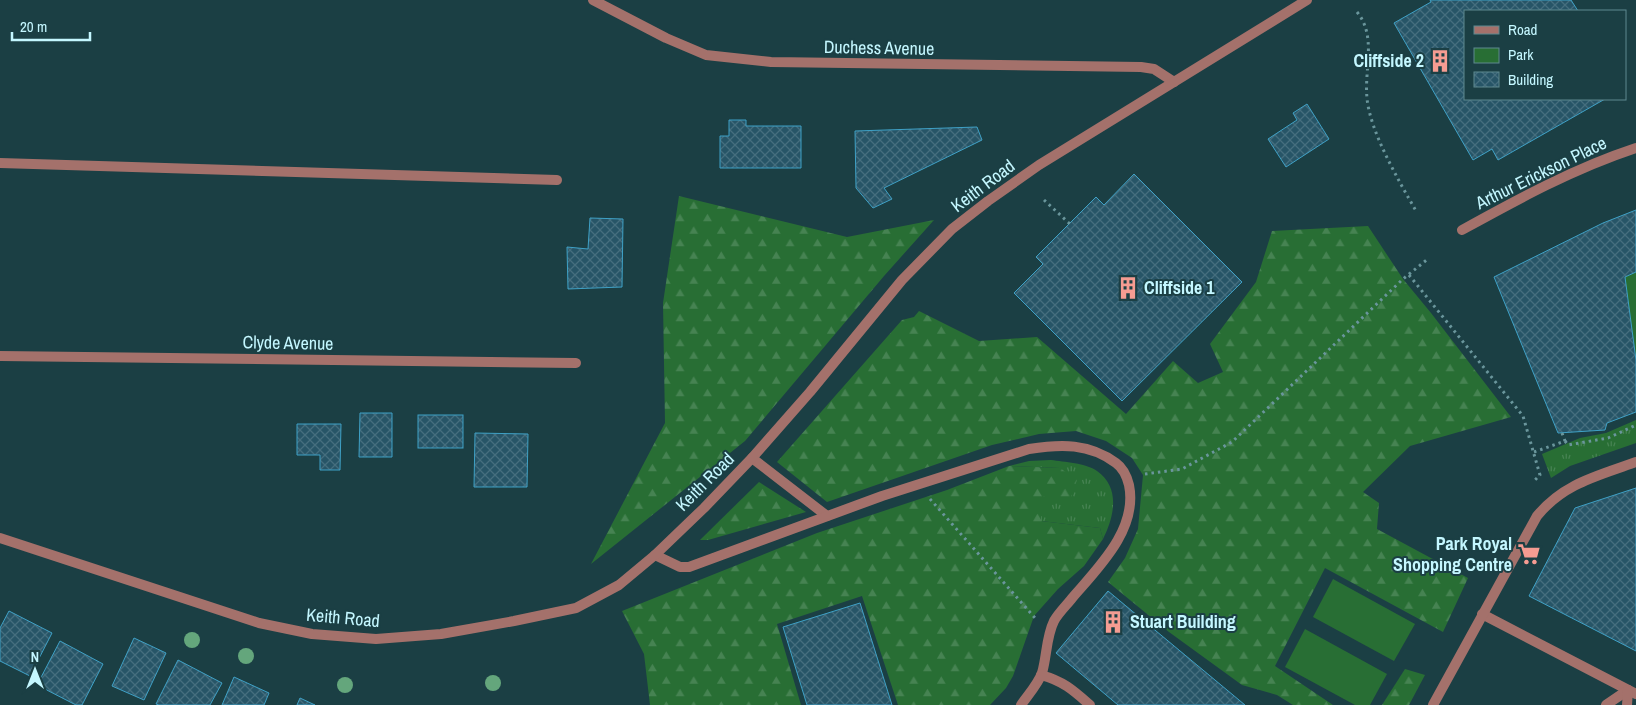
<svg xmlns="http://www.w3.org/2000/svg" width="1636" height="705" viewBox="0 0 1636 705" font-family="'Archivo Narrow',sans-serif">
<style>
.grass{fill:url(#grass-tufts)}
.forest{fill:url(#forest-firs)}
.green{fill:#286e34}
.building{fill:url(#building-cross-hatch);stroke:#3fa1c6}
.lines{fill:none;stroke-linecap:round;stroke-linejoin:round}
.path{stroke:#6a969c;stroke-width:3;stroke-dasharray:2.5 4;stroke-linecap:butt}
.service{stroke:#a4716b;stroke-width:10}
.minor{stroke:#a4716b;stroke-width:10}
.tertiary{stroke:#a4716b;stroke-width:10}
.tree{fill:#64a67c}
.labels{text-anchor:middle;stroke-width:4;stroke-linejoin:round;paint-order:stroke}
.street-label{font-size:18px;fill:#c4f7ff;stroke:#1b3f44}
.poi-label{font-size:18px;font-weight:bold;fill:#c4f7ff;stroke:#1b3f44;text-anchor:end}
</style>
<defs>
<pattern id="grass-tufts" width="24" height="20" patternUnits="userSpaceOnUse" patternTransform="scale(1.25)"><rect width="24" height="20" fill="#286e34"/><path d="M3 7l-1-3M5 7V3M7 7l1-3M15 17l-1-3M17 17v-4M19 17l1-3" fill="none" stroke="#468352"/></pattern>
<pattern id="forest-firs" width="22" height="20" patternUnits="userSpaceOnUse" patternTransform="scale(1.25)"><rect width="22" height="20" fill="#286e34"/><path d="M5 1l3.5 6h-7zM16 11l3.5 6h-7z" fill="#468352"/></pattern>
<pattern id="building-cross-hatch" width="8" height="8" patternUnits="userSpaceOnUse" patternTransform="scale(1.25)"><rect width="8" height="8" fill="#275567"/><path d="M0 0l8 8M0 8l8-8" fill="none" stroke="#456e7e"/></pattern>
</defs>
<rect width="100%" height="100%" fill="#1b3f44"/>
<!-- grass -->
<g class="grass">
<polygon points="1636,420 1636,443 1570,466 1551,478 1542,454 1580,438 1606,433"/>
<path d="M1051,460C1064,462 1086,463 1097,471C1121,488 1114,517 1103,539L1100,528L1041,521V496L1060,468L1009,466L1029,461Z"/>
</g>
<!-- forest -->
<g class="forest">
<polygon points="679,196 847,237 934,220 884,276 745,441 591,564 665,423 663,303"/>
<polygon points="1368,226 1403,279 1431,313 1511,417 1410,446 1363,492 1379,503 1377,529 1468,578 1443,632 1325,568 1275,666 1333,705 1293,705 1277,695 1242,685 1169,632 1108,582 1125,558 1138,529 1143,475 1132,458 1106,441 1076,431 1039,434 992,445 827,502 777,462 902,320 914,317 919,311 979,341 1037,337 1126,414 1173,361 1198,383 1223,372 1210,344 1256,282 1272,231"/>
<polygon points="1009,466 1060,468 1077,480 1070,500 1041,496 1041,521 1100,528 1103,539 1084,566 1058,589 1034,616 1013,676 1006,688 990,705 898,705 862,596 777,624 801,705 650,705 644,654 622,611 817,533 947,490"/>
<polygon points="759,482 806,512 708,540 700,540"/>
<polygon points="1405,669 1425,675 1409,705 1382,705"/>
</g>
<!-- green -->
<g class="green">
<polygon points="1636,272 1636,360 1625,277"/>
<polygon points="1333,579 1415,624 1394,661 1313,617"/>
<polygon points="1305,629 1387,674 1370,705 1355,705 1285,667"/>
</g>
<!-- building -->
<g class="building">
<polygon points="1430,0 1571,0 1578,11 1465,11 1465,99 1605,99 1498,160 1492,149 1473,160 1394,23 1431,2"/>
<polygon points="1307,104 1329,139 1286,167 1268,139 1297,120 1293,113"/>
<polygon points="729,120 746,120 746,126 801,126 801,168 720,168 720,136 729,136"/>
<polygon points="977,127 982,140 884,188 892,199 873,208 856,188 855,131"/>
<polygon points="1134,174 1242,282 1122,401 1014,293 1043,264 1036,257 1096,197 1104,205"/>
<polygon points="1636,210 1636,272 1625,277 1636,360 1636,412 1607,423 1605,430 1558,433 1494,277 1603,223"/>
<polygon points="590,218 623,219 622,287 568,289 567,247 588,249"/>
<polygon points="360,413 392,413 392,457 359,457"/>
<rect x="418" y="415" width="45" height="33"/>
<polygon points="297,424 341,424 340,470 320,470 320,455 297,455"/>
<polygon points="475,433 528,434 527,487 474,487"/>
<polygon points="1636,488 1636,651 1529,596 1575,508"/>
<polygon points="1108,591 1245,705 1118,705 1056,653"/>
<polygon points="860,603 892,705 807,705 783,627"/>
<polygon points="9,611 52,633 30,676 0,661 0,628"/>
<polygon points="134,638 166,653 144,700 112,686"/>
<polygon points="60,641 103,664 82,705 76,705 37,685"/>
<polygon points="178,660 222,683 210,705 159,705 156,704"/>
<polygon points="234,677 269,693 264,705 222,705"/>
<polygon points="300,698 315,705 297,705"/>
</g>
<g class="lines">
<!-- path -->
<g class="path">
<path d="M1357,12C1377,36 1364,70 1367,98C1370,132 1399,181 1416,211"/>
<polyline points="1044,200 1070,224"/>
<polyline points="1409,275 1523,416 1540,475 1535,480"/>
<polyline points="1565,441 1568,445 1608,438 1636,425"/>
<polyline points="1534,452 1565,441 1562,433"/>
<polyline points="1145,474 1182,469 1232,442 1403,279 1429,258"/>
<polyline points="930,499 1035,618"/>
</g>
<!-- service -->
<g class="service">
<polyline points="0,163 557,180"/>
<polyline points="752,458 827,516"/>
<path d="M655,555L680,567H689L882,496L1029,449C1061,444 1089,443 1116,463C1123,468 1127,477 1129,485C1138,529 1099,567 1073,597C1067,605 1059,612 1054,621C1046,637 1047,656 1042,673C1038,684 1028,695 1021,705"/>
<polyline points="1482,614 1636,694"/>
<path d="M1041,675C1063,681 1073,690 1090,705"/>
<path d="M1433,705L1537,516C1564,483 1598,476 1636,462"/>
<polyline points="1606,705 1628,690"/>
<polyline points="1627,705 1628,690"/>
</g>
<!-- minor -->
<g class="minor">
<polyline points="593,0 666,38 706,55 771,62 1141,67 1154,69 1174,82"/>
<path d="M1462,230C1518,199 1575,168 1636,148"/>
<polyline points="0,356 576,363"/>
</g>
<!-- tertiary -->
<polyline class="tertiary" points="0,538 259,623 312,634 376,639 441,634 514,621 576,608 619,585 655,555 704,508 752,458 810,392 902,280 952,229 988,201 1039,165 1307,0"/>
</g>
<!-- trees -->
<g class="tree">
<circle cx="192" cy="640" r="8"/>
<circle cx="246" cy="656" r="8"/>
<circle cx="493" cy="683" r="8"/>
<circle cx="345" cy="685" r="8"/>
</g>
<!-- icons -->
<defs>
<symbol id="building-bare" viewBox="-9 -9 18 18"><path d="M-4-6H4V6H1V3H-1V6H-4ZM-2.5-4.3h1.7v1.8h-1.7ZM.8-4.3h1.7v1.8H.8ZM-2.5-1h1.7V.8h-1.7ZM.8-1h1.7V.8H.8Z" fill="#f59c92" stroke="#1b3f44" stroke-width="2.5" paint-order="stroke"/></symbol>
<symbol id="supermarket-bare" viewBox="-9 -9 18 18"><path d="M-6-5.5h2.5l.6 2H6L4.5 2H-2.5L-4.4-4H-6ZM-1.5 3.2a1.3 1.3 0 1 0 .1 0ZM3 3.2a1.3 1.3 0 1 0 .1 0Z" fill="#f59c92" stroke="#1b3f44" stroke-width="2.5" paint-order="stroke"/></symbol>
</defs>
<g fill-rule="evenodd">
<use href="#building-bare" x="1424" y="45" width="32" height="32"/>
<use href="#building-bare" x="1112" y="272" width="32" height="32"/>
<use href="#supermarket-bare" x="1513" y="538" width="32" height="32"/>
<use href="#building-bare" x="1097" y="606" width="32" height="32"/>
</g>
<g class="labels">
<!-- street labels -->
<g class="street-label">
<text transform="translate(879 48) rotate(1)" y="6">Duchess Avenue</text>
<text transform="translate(1541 173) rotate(-26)" y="6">Arthur Erickson Place</text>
<text transform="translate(983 186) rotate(-37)" y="6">Keith Road</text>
<text transform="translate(288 343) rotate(1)" y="6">Clyde Avenue</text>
<text transform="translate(705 482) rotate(-45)" y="6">Keith Road</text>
<text transform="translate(343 618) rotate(5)" y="6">Keith Road</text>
</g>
<!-- poi labels -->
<g class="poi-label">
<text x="1424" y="67">Cliffside 2</text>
<text x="1144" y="294" text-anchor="start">Cliffside 1</text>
<text x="1512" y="550">Park Royal<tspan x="1512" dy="21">Shopping Centre</tspan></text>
<text x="1130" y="628" text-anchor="start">Stuart Building</text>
</g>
</g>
<!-- legend -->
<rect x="1464" y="10" width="162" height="90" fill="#1b3f44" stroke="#5f898f"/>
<rect x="1474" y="26" width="25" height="8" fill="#a4716b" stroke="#5f898f"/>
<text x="1508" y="35" font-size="15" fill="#c4f7ff">Road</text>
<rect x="1474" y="48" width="25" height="15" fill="#286e34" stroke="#5f898f"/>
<text x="1508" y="60" font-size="15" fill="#c4f7ff">Park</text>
<rect x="1474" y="72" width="25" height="15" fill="url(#building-cross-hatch)" stroke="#5f898f"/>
<text x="1508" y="85" font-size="15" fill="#c4f7ff">Building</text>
<!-- north arrow -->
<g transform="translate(35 670)" stroke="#1b3f44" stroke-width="4" paint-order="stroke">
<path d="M0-4L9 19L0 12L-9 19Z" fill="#c4f7ff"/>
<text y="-8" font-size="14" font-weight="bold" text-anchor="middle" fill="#c4f7ff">N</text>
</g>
<!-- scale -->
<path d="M12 32v8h78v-8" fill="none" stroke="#c4f7ff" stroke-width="2.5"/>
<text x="20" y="32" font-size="15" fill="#c4f7ff" stroke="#1b3f44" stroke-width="4" paint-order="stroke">20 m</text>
</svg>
